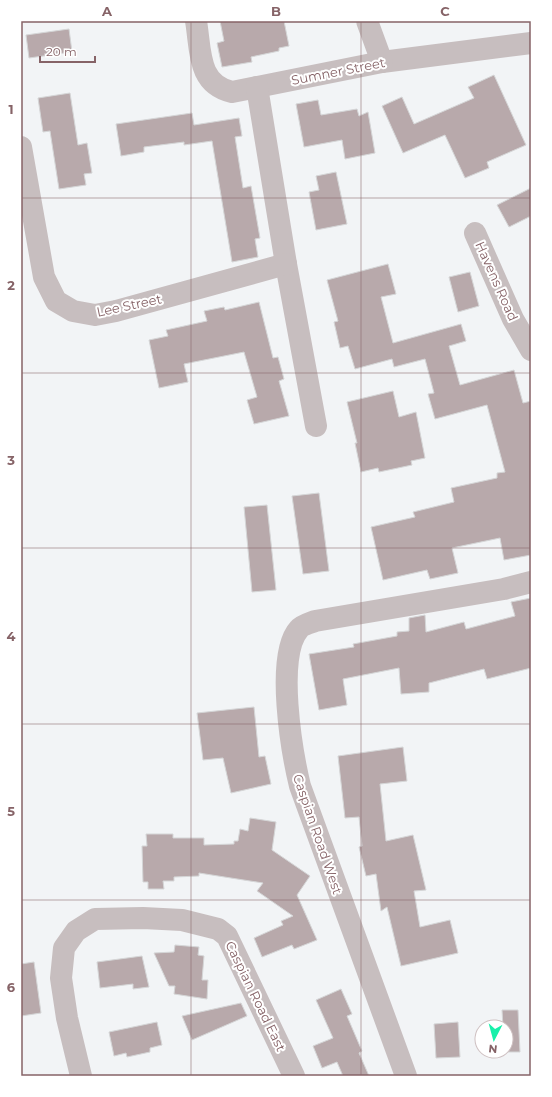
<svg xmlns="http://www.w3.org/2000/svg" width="552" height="1097" viewBox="0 0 552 1097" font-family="Montserrat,sans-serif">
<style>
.building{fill:#b8a9ab;stroke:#d5d6d7}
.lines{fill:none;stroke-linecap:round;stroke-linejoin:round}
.minor{stroke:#c7bebf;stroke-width:22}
.grid{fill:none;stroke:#866367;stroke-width:1;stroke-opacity:0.55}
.labels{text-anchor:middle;stroke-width:4;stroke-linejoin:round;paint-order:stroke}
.street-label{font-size:13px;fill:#866367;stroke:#fff}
.neatline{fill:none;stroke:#866367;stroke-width:1.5}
.grid-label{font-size:13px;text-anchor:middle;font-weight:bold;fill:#866367}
</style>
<rect width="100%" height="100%" fill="#f2f4f6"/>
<!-- building -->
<g class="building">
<polygon points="220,21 284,21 289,46 279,48 279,51 251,57 252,62 222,67 217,43 224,41"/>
<polygon points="69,29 72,52 29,58 26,35"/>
<polygon points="494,75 526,145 487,162 489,168 465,178 445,135 403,153 382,106 402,97 414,124 474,98 468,87"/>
<polygon points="70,93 78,145 87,143 92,173 84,174 86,185 59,189 50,131 43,132 38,98"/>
<polygon points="318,100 321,115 357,109 359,116 368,112 375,153 345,159 342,140 304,147 296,104"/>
<polygon points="192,113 194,125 239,118 242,136 235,137 243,188 251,186 260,238 255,239 258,257 232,262 212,141 184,145 184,142 144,147 144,152 121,156 116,124"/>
<polygon points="336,172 347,224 316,230 309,192 319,190 316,176"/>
<polygon points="531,188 531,216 509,227 497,205"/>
<polygon points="388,264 396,294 381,297 393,343 461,324 466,341 449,346 460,385 514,370 523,403 531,401 531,555 504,560 500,538 452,548 458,573 430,579 427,570 383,580 371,527 415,517 413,512 454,502 451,488 497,478 497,473 505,472 487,405 435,419 428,394 434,393 425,359 394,367 392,359 355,369 348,346 340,348 334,322 338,321 327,280"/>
<polygon points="470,272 479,306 458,312 449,277"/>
<polygon points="259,302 273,358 278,357 284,379 279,381 289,416 254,424 247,400 257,397 244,352 184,364 188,382 159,388 149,340 168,336 166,330 207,321 204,311 224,307 225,310"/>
<polygon points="393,391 399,417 416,412 425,458 411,461 412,465 379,472 378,468 361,472 355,443 357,443 347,402"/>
<polygon points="319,493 329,571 303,574 292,496"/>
<polygon points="267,505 276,590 252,592 244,507"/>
<polygon points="531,598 531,668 487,679 484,669 429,683 429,692 401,694 399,668 343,679 347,705 319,710 309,654 354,647 353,644 397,636 397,632 409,631 409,618 425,615 426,632 464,622 466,629 515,616 511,602"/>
<polygon points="254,707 259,757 265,756 271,784 231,793 223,758 203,760 197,713"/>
<polygon points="403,747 407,781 380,784 386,841 413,835 426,890 414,891 420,927 450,920 458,953 401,966 387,907 381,911 376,874 366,876 359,847 362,846 359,817 345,818 338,756"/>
<polygon points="250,818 276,822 272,850 310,876 297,895 317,940 294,949 292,945 262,957 254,938 283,925 281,921 293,916 257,891 263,883 199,873 199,876 174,877 174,881 163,881 164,889 148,889 148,882 143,882 142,846 147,846 146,834 173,834 173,838 204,838 204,845 234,844 234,841 238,841 240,829 248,831"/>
<polygon points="175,945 199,947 198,955 204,956 202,980 208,980 207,999 174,994 175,986 169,986 154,953 174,952"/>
<polygon points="142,956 149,987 133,989 133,984 100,988 97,962"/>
<polygon points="34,962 41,1013 21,1016 21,964"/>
<polygon points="341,989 352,1014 347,1016 362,1051 359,1053 369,1076 343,1076 337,1062 322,1068 313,1046 333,1038 316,1000"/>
<polygon points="241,1003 247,1016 192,1040 182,1016"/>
<polygon points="502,1010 518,1010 520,1052 504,1052 506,1051 506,1027 503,1027"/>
<polygon points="157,1022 162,1045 150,1048 150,1052 127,1057 126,1053 114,1056 109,1032"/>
<polygon points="458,1022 460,1057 436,1058 434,1024"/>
</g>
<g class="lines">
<!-- minor -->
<g class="minor">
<path d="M196,21C201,50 197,84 232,92L382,62L531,43"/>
<polyline points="367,21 382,62"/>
<polyline points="257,87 286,264 316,426"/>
<polyline points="21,147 44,277 56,301 73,311 95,315 116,311 286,264"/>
<polyline points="475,233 513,319 531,350"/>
<polyline points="81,1076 67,1018 61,978 64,948 76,931 95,919 143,918 182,920 218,929 227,936 294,1076"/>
<path d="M406,1076L300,786C292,753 275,655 299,629C302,625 310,623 315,621L504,589L531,582"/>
</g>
</g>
<!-- grid -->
<path class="grid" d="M191,21V1076M361,21V1076M21,198H531M21,373H531M21,548H531M21,724H531M21,900H531"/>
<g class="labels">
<!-- street labels -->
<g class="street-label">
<text transform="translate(338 71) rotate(-11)" y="5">Sumner Street</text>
<text transform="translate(497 281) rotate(66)" y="5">Havens Road</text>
<text transform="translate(129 305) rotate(-12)" y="5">Lee Street</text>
<text transform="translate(318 834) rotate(71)" y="5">Caspian Road West</text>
<text transform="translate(256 996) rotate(64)" y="5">Caspian Road East</text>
</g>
</g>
<!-- border -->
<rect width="552" height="1097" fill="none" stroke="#ffffff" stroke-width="44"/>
<!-- north arrow -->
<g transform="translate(494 1039) rotate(186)"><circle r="19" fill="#ffffff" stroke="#cfc1c2"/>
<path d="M0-3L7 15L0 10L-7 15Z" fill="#18f0aa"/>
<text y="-6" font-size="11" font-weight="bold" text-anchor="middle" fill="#866367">N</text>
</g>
<!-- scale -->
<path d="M40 56v6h55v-6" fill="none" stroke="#866367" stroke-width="2"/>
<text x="46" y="56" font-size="12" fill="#866367" stroke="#ffffff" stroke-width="3" paint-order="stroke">20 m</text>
<rect x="22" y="22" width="508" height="1053" class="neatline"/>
<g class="grid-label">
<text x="107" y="16">A</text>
<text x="276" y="16">B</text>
<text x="445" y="16">C</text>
<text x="11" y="114">1</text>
<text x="11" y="290">2</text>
<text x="11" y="465">3</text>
<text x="11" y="641">4</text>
<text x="11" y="816">5</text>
<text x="11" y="992">6</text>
</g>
</svg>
